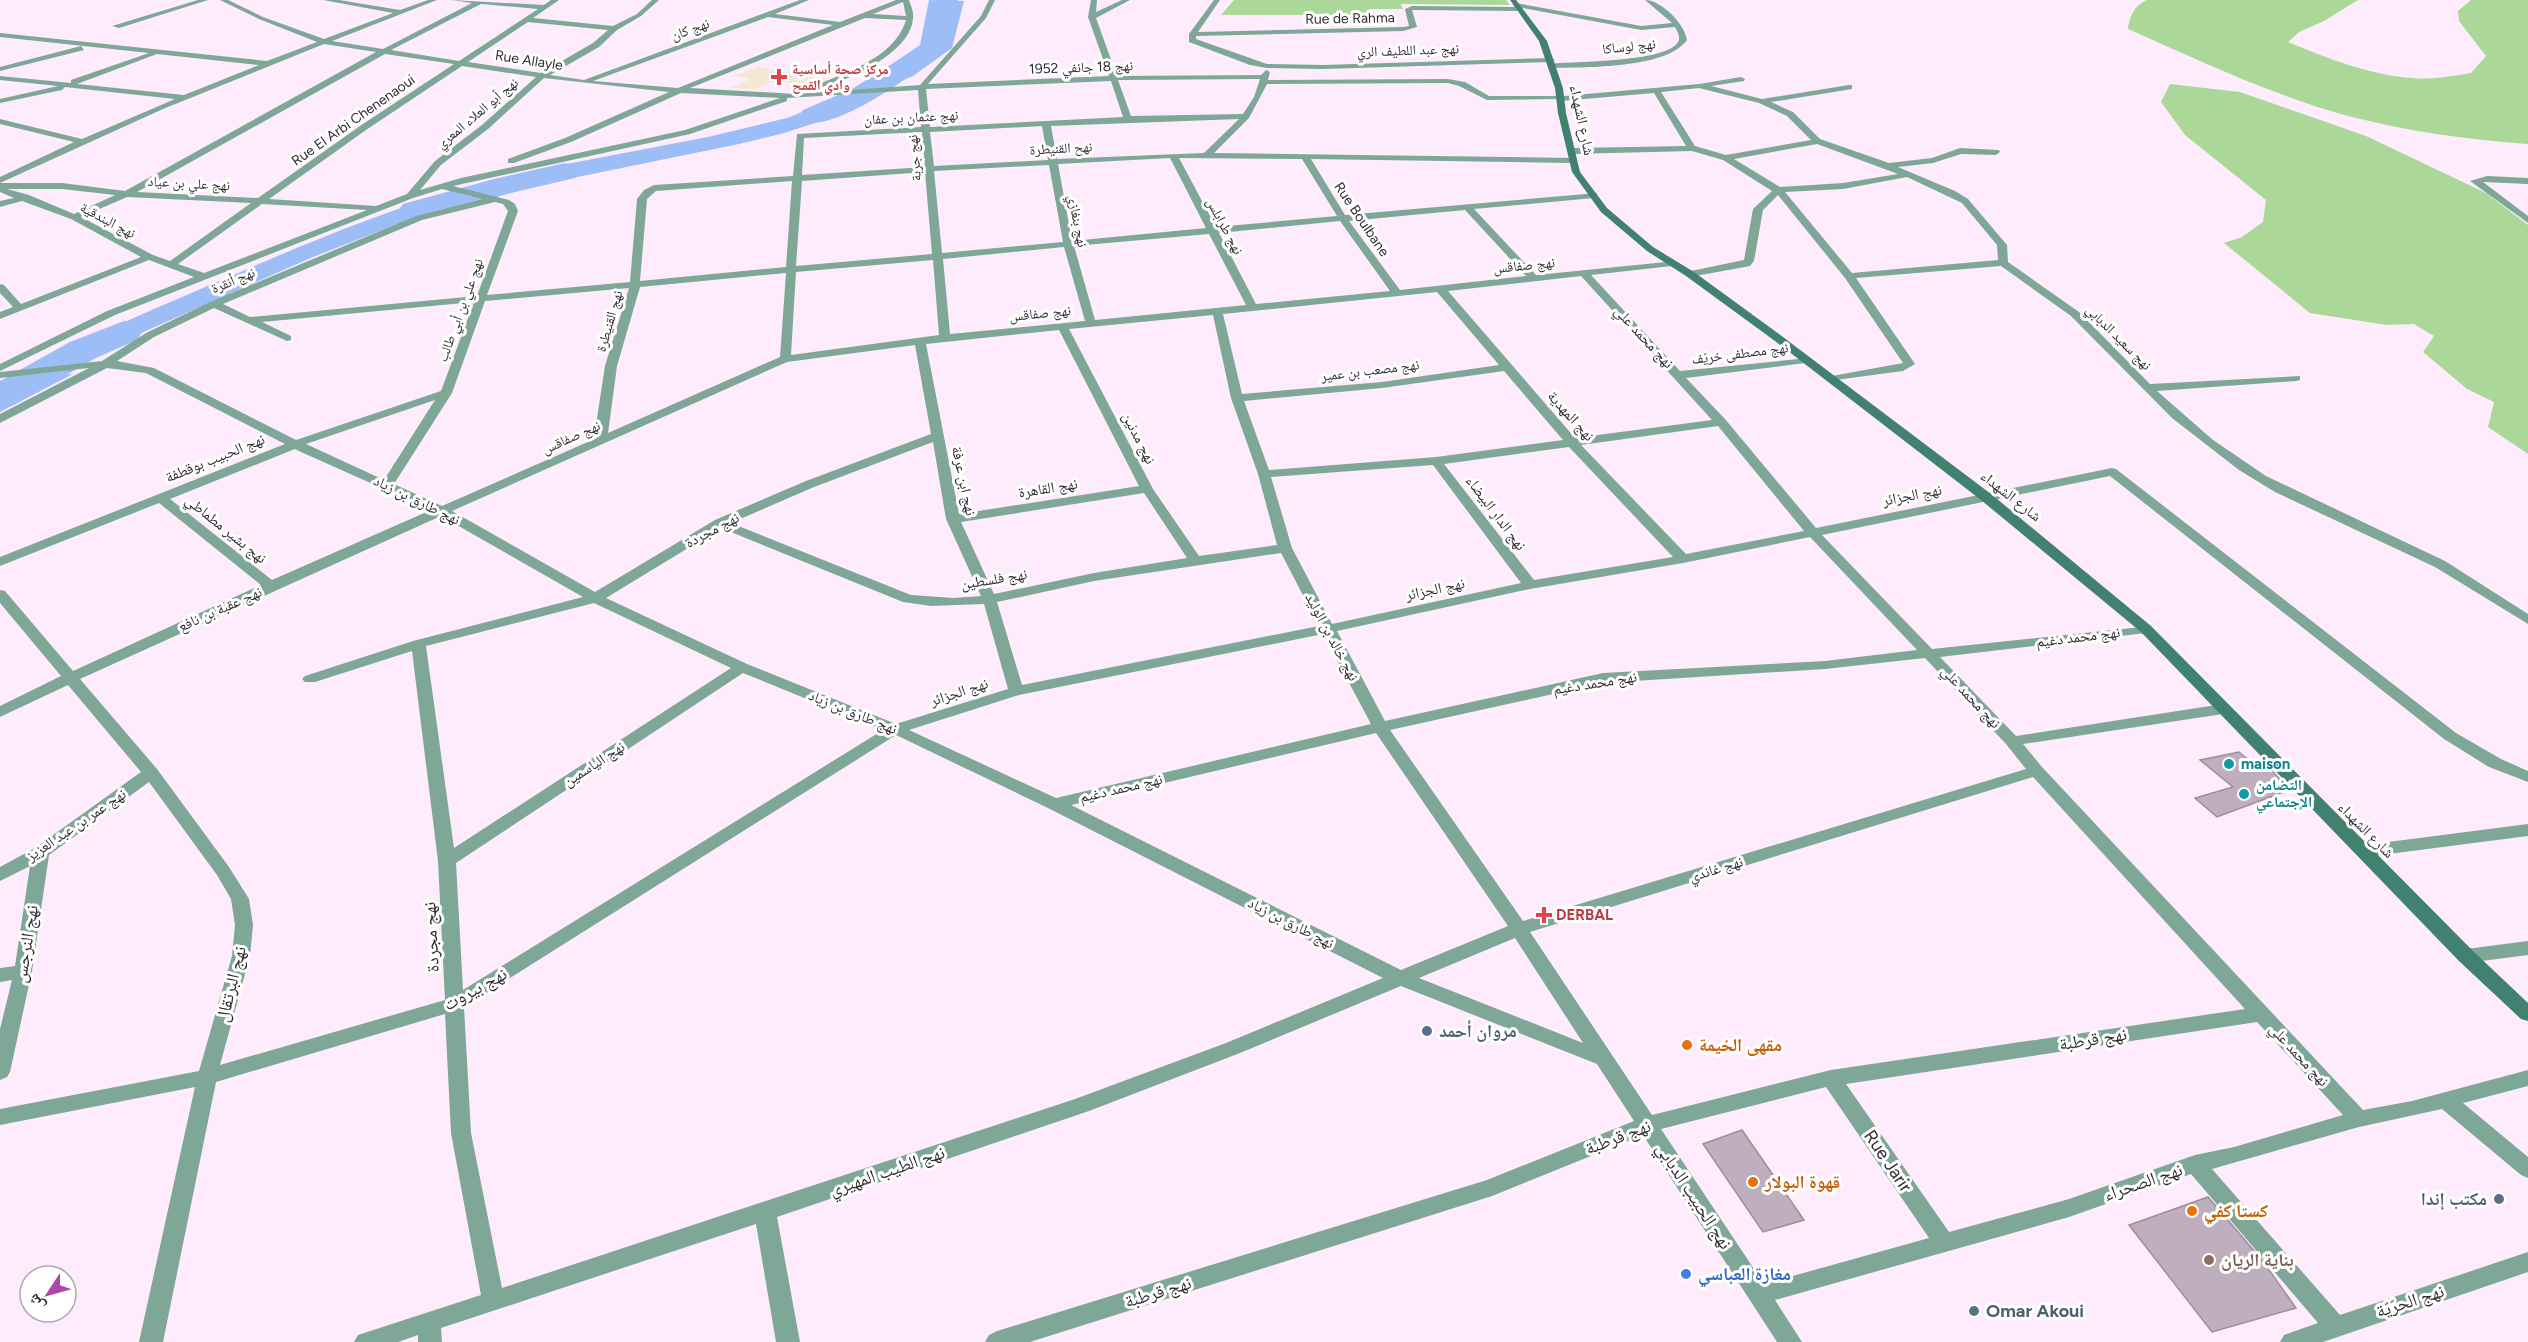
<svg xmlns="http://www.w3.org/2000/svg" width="2528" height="1342" viewBox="0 0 2528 1342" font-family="Figtree,'Noto Naskh Arabic',sans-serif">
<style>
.medical{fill:#f4e7d3}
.green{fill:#abd899}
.water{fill:#9dbdf7}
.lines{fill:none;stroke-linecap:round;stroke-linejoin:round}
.river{fill:#9dbdf7;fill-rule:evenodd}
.building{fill:#bfaebd;stroke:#9d8d9b;stroke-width:1.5}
.street{fill:#7ea798;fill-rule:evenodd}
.secondary{fill:#40826e;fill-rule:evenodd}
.health-dot{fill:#e0444e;stroke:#fff;stroke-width:2}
.culture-dot{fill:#0f9aa8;stroke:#fff;stroke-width:2}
.service-dot{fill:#5c6f8a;stroke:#fff;stroke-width:2}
.food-dot{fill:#e8710a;stroke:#fff;stroke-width:2}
.education-dot{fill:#8d6e63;stroke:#fff;stroke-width:2}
.shop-dot{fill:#3f7fe0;stroke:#fff;stroke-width:2}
.labels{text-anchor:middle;stroke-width:6;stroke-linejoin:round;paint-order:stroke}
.far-street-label{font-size:14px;fill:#322c32;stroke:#fff}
.far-health-label{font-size:14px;font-weight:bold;fill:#be3a42;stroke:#fff;text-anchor:start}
.street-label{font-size:15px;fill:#322c32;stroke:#fff}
.culture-label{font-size:15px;font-weight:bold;fill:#0d838f;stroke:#fff;text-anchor:start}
.health-label{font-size:15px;font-weight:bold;fill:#be3a42;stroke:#fff;text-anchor:start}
.near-street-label{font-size:18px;fill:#322c32;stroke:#fff}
.near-service-label{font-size:18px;font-weight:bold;fill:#4e5e75;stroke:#fff;text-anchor:start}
.near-food-label{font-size:18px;font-weight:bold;fill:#c56008;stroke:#fff;text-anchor:start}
.near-education-label{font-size:18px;font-weight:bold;fill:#785e54;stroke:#fff;text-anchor:start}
.near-shop-label{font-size:18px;font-weight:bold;fill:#366cbe;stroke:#fff;text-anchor:start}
</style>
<rect width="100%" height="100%" fill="#feecfd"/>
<!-- medical -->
<polygon class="medical" points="758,67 829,80 814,86 775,81 755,89 730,88 751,79 734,76"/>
<!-- green -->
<g class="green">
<polygon points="1234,0 1506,0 1510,5 1401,4 1403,9 1369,9 1367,15 1221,15"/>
<path d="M2147,0H2358L2324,21L2299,32L2288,42C2327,58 2369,75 2412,78C2431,80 2452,76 2471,73L2486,56L2459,21L2458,11L2471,0H2528V144C2468,140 2407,131 2348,116C2272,95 2200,61 2128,29C2129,16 2135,5 2147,0Z"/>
<polygon points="2170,84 2240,92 2366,136 2486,193 2528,225 2528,454 2488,427 2494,402 2467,389 2423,352 2434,336 2414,324 2387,325 2310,313 2224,243 2242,237 2263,222 2266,200 2185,135 2161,102"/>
</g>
<!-- water -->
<g class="water">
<polygon points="929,0 964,1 952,48 913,76 893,84 861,85 920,45"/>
<polygon points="884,91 831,118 784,133 739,144 514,190 483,184 535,170 708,137 787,118 853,92"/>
<path d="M456,191L484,197L444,206L313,257L130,338L95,358L34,364C97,333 161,306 226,278C301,246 377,213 456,191Z"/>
<polygon points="73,374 0,412 0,384 5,381"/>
</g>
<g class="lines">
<!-- river -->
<g class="river">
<path d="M936,0H958L947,47L944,52C914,73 839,131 803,122L799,116L803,110L852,89L924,44Z"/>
<polygon points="565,163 575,166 580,172 575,178 511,193 414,220 403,218 398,211 403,204 494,179"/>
<polygon points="124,321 137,324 142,332 137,340 96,358 14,405 0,409 0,381 70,342"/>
</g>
</g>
<!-- building -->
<g class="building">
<polygon points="2239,752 2260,770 2269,767 2289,790 2217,817 2195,798 2233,787 2200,760"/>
<polygon points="1742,1130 1804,1220 1763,1232 1703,1144"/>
<polygon points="2208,1197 2262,1260 2296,1308 2212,1332 2129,1225"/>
</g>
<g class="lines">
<!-- street -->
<g class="street">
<polygon points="198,0 208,0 119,28 112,26"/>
<path d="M220,0H228L263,17L324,39L393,13L323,0H339L400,10L428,0H437L332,41L383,49L472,3L451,0L544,5L551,0H559L533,18L613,26L637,14L652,0H659L641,16L617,30L599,47L550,75L584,80L800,0H809L775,14L840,22L896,0H909C911,6 914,12 913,18C911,54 846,81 816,90L812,88C819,83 830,80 838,76C865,65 897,50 906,20L865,18L690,88L795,94L920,85L981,16L989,0H995L986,18L928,84L1109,76L1088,17L1091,0H1097L1096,12L1122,0H1130L1096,18L1117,76L1261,75L1266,70L1270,72L1268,80L1448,79L1465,82L1489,96H1564L1699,84L1741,77L1745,79L1744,81L1711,86L1762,99L1849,85H1852V89L1771,102L1793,112L1820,139L1889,163L1932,158L1960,148L1999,150L2000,152L1996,155L1961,154L1933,163L1898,167L1955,191L1968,199L2007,245L2008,262L2079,312L2150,384L2300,376V380L2296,381L2157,391L2213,440L2266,476L2445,561L2528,614V624L2435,567L2275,492L2239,470L2172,418L2071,316L2001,266L1856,278L1915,364L1903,371L1828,381V377L1832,376L1903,363L1845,278L1778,195L1763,210L1754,261L1750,266L1690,277L1686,276V272L1744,260L1753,209L1772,191L1723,160L1692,151L1572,154L1568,151L1572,148L1686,146L1654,93L1561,101L1557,99L1487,100L1459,86L1448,83L1267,84L1249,118L1214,153L1576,158V162L1573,163L1311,159L1345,215L1597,193V197L1594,198L1474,209L1536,275L1676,261L1677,263L1672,266L1591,275L1680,371L1809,358L1811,360L1805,363L1686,378L1725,419L1816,528L2112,468L2116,469L2456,733L2501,759L2528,771V782L2489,767L2444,739L2110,476L1822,535L1932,649L2151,626L2153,629L2146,633L1940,657L2016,736L2223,704L2228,706L2231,709L2223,714L2023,744L2042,767L2363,1110L2412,1101L2528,1070V1086L2463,1103L2528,1157V1178L2521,1175L2442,1109L2359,1127L2212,1169L2340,1315L2528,1252V1272L2323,1342H2280L2284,1335L2318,1323L2191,1174L2069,1217L1775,1300L1802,1342H1777L1643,1135L1492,1196L1030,1342H985L989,1335L997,1331L1487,1180L1634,1121L1597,1064L1401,986L1240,1053L1089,1111L777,1217L800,1342H776L756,1224L441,1328L442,1342H418V1335L398,1342H354L358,1335L481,1295L451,1133L445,1014L216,1082L163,1342H139L195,1087L0,1125V1109L199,1071L232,956L235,925L231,899L217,875L149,782L49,855L32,971L10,1072L7,1077L0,1080V1029L12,980L0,982V968L15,966L30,866L0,881V867L35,848L141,772L68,685L0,717V706L61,676L0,603V590L5,591L73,671L261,585L159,503L0,566V557L285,444L146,373L107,368L0,423V414L89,368L0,378V372L102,361L146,333L210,302L416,216L483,199L442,189L413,198L115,315L0,371V364L107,311L194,277L149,260L0,319V312L13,307L0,293V284L4,285L21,304L141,257L71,219L22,201L0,207V201L14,198L0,192V183H62L125,191L376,52L324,44L163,109L0,183V177L74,142L0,124V119L82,139L175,99L65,87L62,90L0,103V99L58,86L0,80V76L71,83V80L149,53L0,37V33L267,61L317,42L259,19ZM903,2L906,16L873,14ZM481,4L538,9L459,61L391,50ZM768,17L833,25L678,88L593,81ZM528,22L608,30L593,43L541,73L468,62ZM157,54L259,65L184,95L77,84ZM385,54L454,64L360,126L258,198L137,192ZM462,66L536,77L482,125L435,161L407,194L376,206L269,199L366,130ZM544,78L669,92L565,138L508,159V163H514L571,142L681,93L780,98L685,130L461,178L420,190L441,165L488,129ZM1260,79L1254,97L1243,114L1131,116L1118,80ZM1111,81L1123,117L930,127L926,89ZM1699,88L1759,103L1787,116L1811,140L1726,155L1695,146L1661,92ZM918,90L921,127L797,134L793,176L654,185L644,190L637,199L630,282L487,295L518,211L515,204L509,200L453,186L690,134L787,101V98ZM1239,119L1204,153L1057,159L1051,126ZM1042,126L1048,160L934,166L930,132ZM922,132L925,167L802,175L804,138ZM1817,144L1898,174L1843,183L1780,187L1734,159ZM1170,158L1206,228L1072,241L1058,164ZM1179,158L1302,159L1337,216L1216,227ZM1049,165L1063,242L942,253L934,171ZM925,172L932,254L796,266L802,181ZM1907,177L1962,203L1997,245L1998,260L1852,273L1785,192L1843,189ZM792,181L786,267L640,281L647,199L656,191ZM7,189H62L115,195L74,214L29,195ZM127,197L251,203L170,261L153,255L81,217ZM495,202L503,204L508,211L477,296L250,317L223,304L422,220ZM262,204L367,210L204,273L178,264ZM1465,210L1526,276L1400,290L1349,221ZM1340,221L1390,291L1256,304L1219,233ZM1209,234L1246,305L1095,320L1074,246ZM1064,247L1085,321L950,334L943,259ZM933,260L939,335L791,355L796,272ZM786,273L780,357L608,433L617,366L640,287ZM1581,276L1712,420L1575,438L1448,291ZM629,288L605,366L595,431L597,438L442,506L394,484L452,393L485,301ZM1437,292L1499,365L1382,382L1242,394L1223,314ZM474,302L441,391L296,440L154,368L117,361L154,337L214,308L287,341L291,340V336L262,322ZM1213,315L1231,398L1258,474L1277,545L1199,556L1153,489L1069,329ZM1059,330L1139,486L959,514L926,344ZM915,345L931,434L806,481L715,520L595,592L452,511L787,362ZM1504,371L1563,440L1436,457L1269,470L1244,401L1382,388ZM435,400L384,480L306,444ZM1718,426L1804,531L1686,554L1581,445ZM933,442L946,519L981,596L954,598L911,595L731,523L814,487ZM1569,447L1673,557L1534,580L1444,464ZM295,449L301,452L431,510L272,580L170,499ZM1433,465L1521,583L1332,624L1292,548L1271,477ZM1144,493L1187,558L1094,573L994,594L961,522ZM441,516L583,597L413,641L305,676L302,679L305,682H315L412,651L438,861L445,1000L220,1065L250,956L253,925L249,899L229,867L157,769L80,679ZM721,528L903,602L931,606L984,604L1008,689L896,724L747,664L606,598ZM1810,537L1917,650L1825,661L1603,673L1385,721L1337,631L1530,589L1683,563ZM1281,553L1319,626L1022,685L997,602L1094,581ZM594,603L731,668L454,848L426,646ZM1323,634L1371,724L1056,798L909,730L1019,695ZM1925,658L2006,744L2026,769L1523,921L1390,730L1603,683L1825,669ZM743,673L883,730L463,990L456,863ZM1376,733L1508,926L1401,970L1071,805ZM896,735L1048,808L1383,978L1226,1043L1075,1099L502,1288L471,1133L464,1007ZM2033,777L2245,1009L1831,1070L1652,1115L1530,932ZM1515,938L1583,1043L1419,978ZM2257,1022L2343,1115L2234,1147L2195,1155L2069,1199L1949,1232L1846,1084ZM1826,1087L1929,1238L1764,1284L1661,1129Z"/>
<path d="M1214,0H1220L1198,32L1403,27L1409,26L1405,9L1412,6L1515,7L1513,5L1516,3L1641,26L1672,23L1645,0C1661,0 1685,24 1687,40C1666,69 1586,67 1552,68H1549V64C1571,61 1672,63 1679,40C1680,36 1677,31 1675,27L1641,30L1523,8L1520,11L1412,10L1417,27L1403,31L1196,36V39L1267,64L1323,65L1551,58L1555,60L1551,62L1323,69L1267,68L1250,65L1189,42V34Z"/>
<polygon points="81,46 84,50 0,71 0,67"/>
<polygon points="2487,176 2528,178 2528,184 2483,182 2528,216 2528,223 2470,181"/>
<polygon points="2528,824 2528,836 2365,857 2359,855 2356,851 2359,847 2365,845"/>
<polygon points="2528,941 2528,955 2466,963 2459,961 2457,956 2459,951 2466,949"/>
</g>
<!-- secondary -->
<polygon class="secondary" points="1510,0 1516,0 1547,41 1563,88 1566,113 1580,172 1607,208 1653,247 1694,272 1783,337 1991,494 2151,626 2473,951 2528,1003 2528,1021 2521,1019 2459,961 2141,632 1981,500 1775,341 1686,276 1647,251 1601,212 1572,172 1558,113 1555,88 1539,41"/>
</g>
<!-- markers -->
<g class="health-dot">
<path d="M776 68h6v6h6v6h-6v6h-6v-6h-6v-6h6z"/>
<path d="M1541 906h6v6h6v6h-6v6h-6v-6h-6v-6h6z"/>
</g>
<g class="culture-dot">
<circle cx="2229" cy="764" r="6"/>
<circle cx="2244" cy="794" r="6"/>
</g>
<g class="service-dot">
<circle cx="1427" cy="1031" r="6"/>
<circle cx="2499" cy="1199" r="6"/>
<circle cx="1974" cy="1311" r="6"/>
</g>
<g class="food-dot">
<circle cx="1687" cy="1045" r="6"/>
<circle cx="1753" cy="1182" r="6"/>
<circle cx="2192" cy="1211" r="6"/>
</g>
<circle class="education-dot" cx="2209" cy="1260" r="6"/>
<circle class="shop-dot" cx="1686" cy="1274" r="6"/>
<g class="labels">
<!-- far-street labels -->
<g class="far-street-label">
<text transform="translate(1350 18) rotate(-1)" y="5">Rue de Rahma</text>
<text transform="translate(690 29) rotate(-20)" y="5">نهج كان</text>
<text transform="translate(1629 46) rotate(-6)" y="5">نهج لوساكا</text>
<text transform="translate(1408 50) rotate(-2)" y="5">نهج عبد اللطيف الري</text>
<text transform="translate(529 60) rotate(9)" y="5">Rue Allayle</text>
<text transform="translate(1081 67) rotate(-2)" y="5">نهج 18 جانفي 1952</text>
<text transform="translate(477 113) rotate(-40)" y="5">نهج أبو العلاء المعري</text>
<text transform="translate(911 117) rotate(-3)" y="5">نهج عثمان بن عفان</text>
<text transform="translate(353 120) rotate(-35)" y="5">Rue El Arbi Chenenaoui</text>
<text transform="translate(1061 148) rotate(-3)" y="5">نهح القنيطرة</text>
<text transform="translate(914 158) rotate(-95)" y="5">نهج جربة</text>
<text transform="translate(189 183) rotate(3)" y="5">نهج علي بن عياد</text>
<text transform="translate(1362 219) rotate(56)" y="5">Rue Boulbane</text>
<text transform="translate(108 220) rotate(28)" y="5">نهج البندقية</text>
<text transform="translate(1078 221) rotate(79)" y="5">نهج بنغازي</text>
<text transform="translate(1225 226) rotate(62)" y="5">نهج طرابلس</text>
<text transform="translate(1524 265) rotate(-6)" y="5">نهج صفاقس</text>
<text transform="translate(233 280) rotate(-23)" y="5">نهج أنقرة</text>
<text transform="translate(460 310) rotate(-70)" y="5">نهج علي بن أبي طالب</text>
<text transform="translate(1040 313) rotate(-6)" y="5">نهج صفاقس</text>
<text transform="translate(609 321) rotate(-74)" y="5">نهج القنيطرة</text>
<text transform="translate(2119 337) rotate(45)" y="5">نهج سعيد الدبابي</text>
<text transform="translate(1740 353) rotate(-7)" y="5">نهج مصطفى خريّف</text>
<text transform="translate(1370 370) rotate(-7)" y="5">نهج مصعب بن عمير</text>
<text transform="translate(571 437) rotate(-24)" y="5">نهج صفاقس</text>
</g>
<!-- far-health labels -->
<g class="far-health-label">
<text x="792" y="74">مركز صحة أساسية<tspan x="792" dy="16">وادي القمح</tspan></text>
</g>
<!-- street labels -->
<g class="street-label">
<text transform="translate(1582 120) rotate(78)" y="5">شارع الشهداء</text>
<text transform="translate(1644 337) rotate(47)" y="5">نهج محمد علي</text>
<text transform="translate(1571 416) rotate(48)" y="5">نهج المهدية</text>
<text transform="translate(1139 438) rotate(63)" y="5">نهج مدنين</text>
<text transform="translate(215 458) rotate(-22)" y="5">نهج الحبيب بوقطفة</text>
<text transform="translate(964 481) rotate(78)" y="5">نهج ابن عرفة</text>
<text transform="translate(1048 488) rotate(-9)" y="5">نهج القاهرة</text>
<text transform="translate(1912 495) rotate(-11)" y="5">نهج الجزائر</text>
<text transform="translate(2011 496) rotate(38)" y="5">شارع الشهداء</text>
<text transform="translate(417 500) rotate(26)" y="5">نهج طارق بن زياد</text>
<text transform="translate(1496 513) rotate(53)" y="5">نهج الدار البيضاء</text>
<text transform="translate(226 529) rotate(39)" y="5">نهج بشير مطماطي</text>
<text transform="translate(712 530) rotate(-28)" y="5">نهج مجردة</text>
<text transform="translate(994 579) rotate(-9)" y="5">نهج فلسطين</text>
<text transform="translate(1435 589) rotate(-12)" y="5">نهج الجزائر</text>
<text transform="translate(220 609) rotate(-24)" y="5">نهج عقبة بن نافع</text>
<text transform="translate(1332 637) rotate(62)" y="5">نهج خالد بن الوليد</text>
<text transform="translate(2078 637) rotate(-7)" y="5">نهج محمد دغيم</text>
<text transform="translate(1595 683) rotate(-9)" y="5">نهج محمد دغيم</text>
<text transform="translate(959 692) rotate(-18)" y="5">نهج الجزائر</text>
<text transform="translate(1971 697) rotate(47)" y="5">نهج محمد علي</text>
<text transform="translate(853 712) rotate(22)" y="5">نهج طارق بن زياد</text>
<text transform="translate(594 764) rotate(-33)" y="5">نهج الياسمين</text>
<text transform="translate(1121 788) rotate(-13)" y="5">نهج محمد دغيم</text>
<text transform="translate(76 825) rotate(-34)" y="5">نهج عمر بن عبد العزيز</text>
<text transform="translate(2366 830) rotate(45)" y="5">شارع الشهداء</text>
<text transform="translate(1716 869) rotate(-17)" y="5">نهج غاندي</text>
<text transform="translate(1291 923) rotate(27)" y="5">نهج طارق بن زياد</text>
<text transform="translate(2299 1055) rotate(47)" y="5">نهج محمد علي</text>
</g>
<!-- culture labels -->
<g class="culture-label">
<text x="2241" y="769">maison</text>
<text x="2256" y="790">التضامن<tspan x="2256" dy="17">الإجتماعي</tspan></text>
</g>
<!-- health labels -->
<g class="health-label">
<text x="1556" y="920">DERBAL</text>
</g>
<!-- near-street labels -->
<g class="near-street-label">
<text transform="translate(431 937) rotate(-93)" y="6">نهج مجردة</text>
<text transform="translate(26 944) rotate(-81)" y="6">نهج النرجس</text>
<text transform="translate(231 984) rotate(-76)" y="6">نهج البرتقال</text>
<text transform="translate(475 989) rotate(-29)" y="6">نهج بيروت</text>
<text transform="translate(2093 1039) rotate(-9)" y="6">نهج قرطبة</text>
<text transform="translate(1618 1137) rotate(-21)" y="6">نهج قرطبة</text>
<text transform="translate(1888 1161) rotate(56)" y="6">Rue Jarir</text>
<text transform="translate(887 1171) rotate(-19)" y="6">نهج الطيب المهيري</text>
<text transform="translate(2143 1182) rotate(-19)" y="6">نهج الصحراء</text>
<text transform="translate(1694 1196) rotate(57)" y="6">نهج الحبيب الدبابي</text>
<text transform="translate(1158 1292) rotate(-17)" y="6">نهج قرطبة</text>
<text transform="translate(2410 1301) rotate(-18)" y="6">نهج الحرّيّة</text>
</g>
<!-- near-service labels -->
<g class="near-service-label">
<text x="1439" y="1037">مروان أحمد</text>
<text x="2487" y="1205" text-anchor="end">مكتب إندا</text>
<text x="1986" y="1317">Omar Akoui</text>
</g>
<!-- near-food labels -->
<g class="near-food-label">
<text x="1699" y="1051">مقهى الخيمة</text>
<text x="1765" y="1188">قهوة البولار</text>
<text x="2204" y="1217">كستا كفي</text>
</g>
<!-- near-education labels -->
<g class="near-education-label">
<text x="2221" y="1266">بناية الريان</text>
</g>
<!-- near-shop labels -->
<g class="near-shop-label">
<text x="1698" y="1280">مغازة العباسي</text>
</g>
</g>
<!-- north arrow -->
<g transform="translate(48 1294) rotate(234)"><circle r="28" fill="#ffffff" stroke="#adabad" stroke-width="1.5"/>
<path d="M0-4.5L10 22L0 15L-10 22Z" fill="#ad47ab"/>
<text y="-9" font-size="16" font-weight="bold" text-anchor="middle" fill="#322c32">ش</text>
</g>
</svg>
